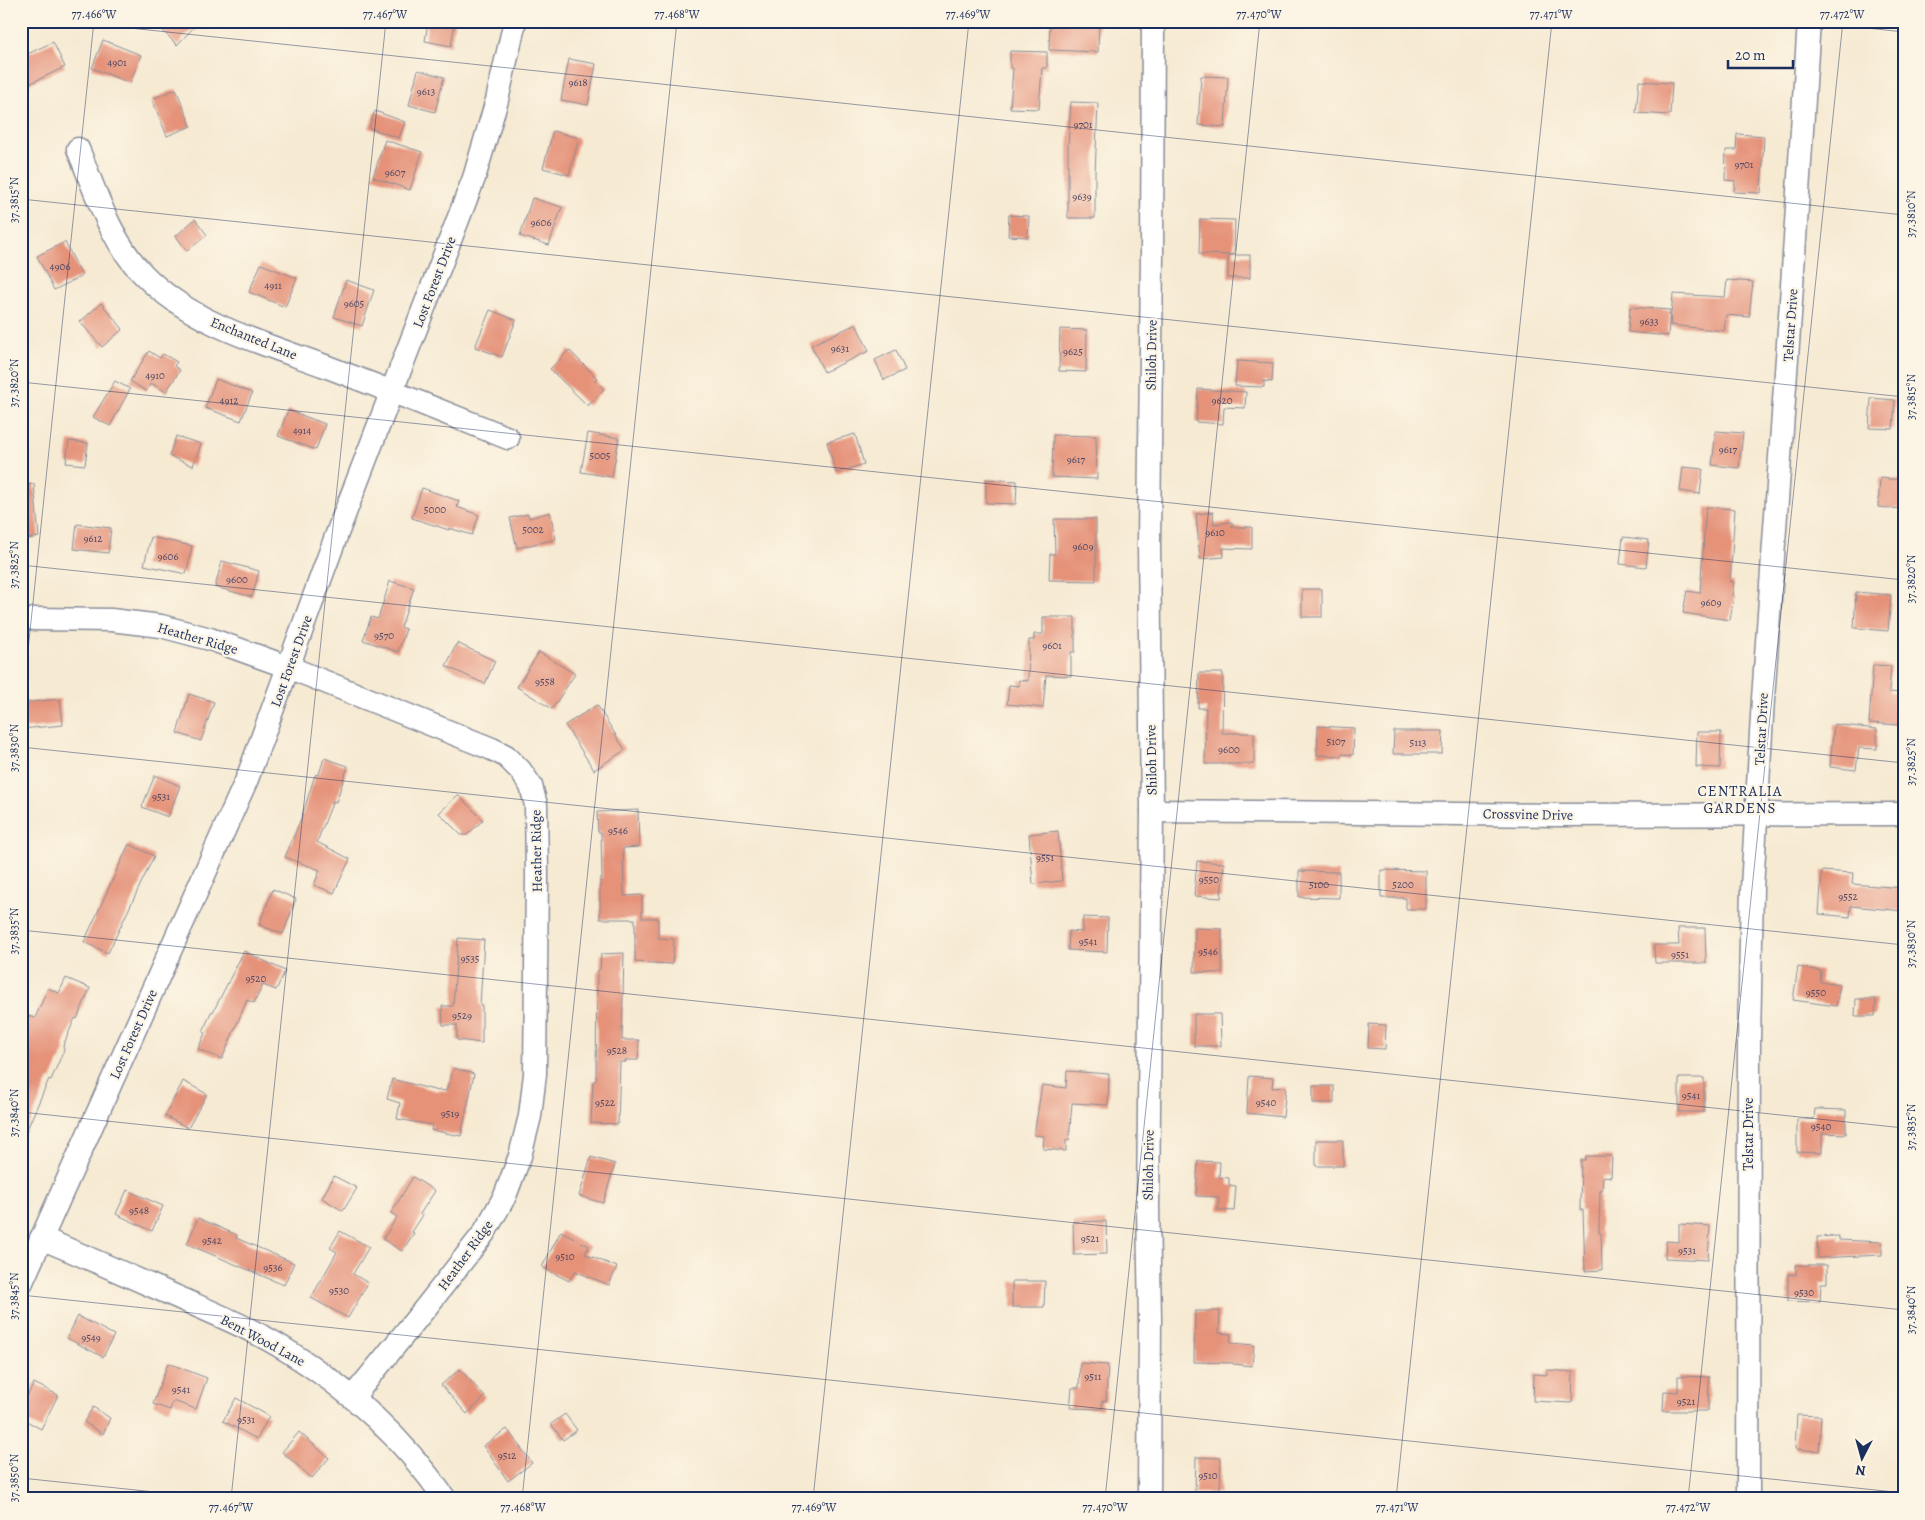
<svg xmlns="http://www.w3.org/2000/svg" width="1925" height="1520" viewBox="0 0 1925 1520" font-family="Alegreya,serif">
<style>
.building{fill:#e59279}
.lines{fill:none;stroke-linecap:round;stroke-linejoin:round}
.street-casing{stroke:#888c98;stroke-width:25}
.street{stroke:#fff;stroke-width:22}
.ticks{fill:none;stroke:#1b2f5e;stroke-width:1;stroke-opacity:0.45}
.labels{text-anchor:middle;stroke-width:4.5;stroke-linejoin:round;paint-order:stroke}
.number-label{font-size:11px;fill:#4e4865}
.street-label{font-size:14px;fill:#1b2f5e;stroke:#fcf5e5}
.neighbourhood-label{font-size:15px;letter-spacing:1px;fill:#1b2f5e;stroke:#fcf5e5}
.neatline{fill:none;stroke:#1b2f5e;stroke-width:2}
.ticks-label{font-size:12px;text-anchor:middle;fill:#1b2f5e}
</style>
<rect width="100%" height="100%" fill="#fcf5e5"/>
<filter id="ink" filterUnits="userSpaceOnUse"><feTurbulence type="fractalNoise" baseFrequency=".02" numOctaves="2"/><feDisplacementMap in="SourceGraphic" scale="10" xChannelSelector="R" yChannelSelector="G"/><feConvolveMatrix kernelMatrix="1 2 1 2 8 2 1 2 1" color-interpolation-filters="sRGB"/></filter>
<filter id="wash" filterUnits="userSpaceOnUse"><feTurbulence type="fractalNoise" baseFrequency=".0096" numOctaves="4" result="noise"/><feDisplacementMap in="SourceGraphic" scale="20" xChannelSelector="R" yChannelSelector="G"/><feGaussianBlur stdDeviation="1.12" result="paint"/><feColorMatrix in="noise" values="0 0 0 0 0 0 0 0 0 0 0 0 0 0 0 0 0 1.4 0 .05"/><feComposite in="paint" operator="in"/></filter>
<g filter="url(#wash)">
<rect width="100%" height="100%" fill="#f6ead3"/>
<g id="blocks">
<!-- building -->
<g class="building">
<polygon points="153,21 200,21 177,45"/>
<polygon points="428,21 455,21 451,46 425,41"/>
<polygon points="1050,21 1099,21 1098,52 1049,50"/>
<polygon points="103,40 141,55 130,83 92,68"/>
<polygon points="53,42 65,67 29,84 21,68 21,57"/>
<polygon points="1010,51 1047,52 1047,68 1042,68 1039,109 1010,108 1013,68 1010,68"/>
<polygon points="569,59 596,64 588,105 561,100"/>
<polygon points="418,70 444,77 435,112 409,105"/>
<polygon points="1201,76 1228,77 1225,127 1198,125"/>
<polygon points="1639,81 1672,83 1670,115 1636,113"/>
<polygon points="176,89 191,126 167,136 152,99"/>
<polygon points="1071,102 1098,103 1095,173 1095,218 1068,218 1068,146"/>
<polygon points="375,111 405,122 399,138 369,128"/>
<polygon points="553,131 579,138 569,175 543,168"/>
<polygon points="1737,134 1764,136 1761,193 1734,192 1735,181 1725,180 1726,150 1736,150"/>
<polygon points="385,140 422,152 410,190 373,177"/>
<polygon points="532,198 562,207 549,245 520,236"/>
<polygon points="1009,215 1029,216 1028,237 1008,236"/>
<polygon points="195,219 207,235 187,251 176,236"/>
<polygon points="1200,219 1235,220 1234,255 1199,254"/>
<polygon points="65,242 82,276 54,290 37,256"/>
<rect x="1228" y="255" width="22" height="23"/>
<polygon points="261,264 297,278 285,307 249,292"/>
<polygon points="346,280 374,290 362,326 334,317"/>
<polygon points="1727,280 1753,282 1749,317 1726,315 1724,331 1670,325 1673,294 1725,297"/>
<polygon points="101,303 123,329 102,347 80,322"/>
<polygon points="1630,307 1670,310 1668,336 1628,332"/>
<polygon points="490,310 516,320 502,357 475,347"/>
<polygon points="856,324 869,351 824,372 811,345"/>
<polygon points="1060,329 1087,330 1086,372 1059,371"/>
<polygon points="569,350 597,378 595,380 604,389 588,406 550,369"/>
<polygon points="896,350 905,370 884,380 875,360"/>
<polygon points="149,351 160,358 163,354 177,362 174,366 180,370 166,392 151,383 146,391 130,381"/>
<polygon points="1237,361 1273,363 1272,382 1264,381 1264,387 1235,386"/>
<polygon points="216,379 252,393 241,421 205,408"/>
<polygon points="115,381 130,389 110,426 93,417"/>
<polygon points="1198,389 1246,392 1245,408 1224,407 1223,424 1196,422"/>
<polygon points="1871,398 1895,400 1893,429 1869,428"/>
<polygon points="288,410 325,424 316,450 278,436"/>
<polygon points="1716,431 1743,433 1739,468 1712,465"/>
<polygon points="588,433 619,438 612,477 581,472"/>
<polygon points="855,434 864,464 836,473 827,442"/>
<polygon points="1053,435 1096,436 1097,479 1052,477"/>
<polygon points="176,436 201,444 193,466 169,456"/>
<polygon points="69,441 88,443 85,465 66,463"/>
<polygon points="1683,467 1703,469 1700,494 1680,491"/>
<polygon points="1880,478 1904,480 1904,509 1878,507"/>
<polygon points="986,479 1017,481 1016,504 986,503"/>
<polygon points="34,484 39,537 21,540 21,485"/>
<polygon points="422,488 459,501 457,507 479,515 472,535 449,528 449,530 412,518"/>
<polygon points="1706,507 1735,509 1730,582 1734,582 1732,596 1734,596 1730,620 1683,613 1687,591 1700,593"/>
<polygon points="550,512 556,539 517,548 510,518 528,514 529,518"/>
<polygon points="1213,512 1214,524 1232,522 1232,527 1252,527 1252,549 1223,548 1224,557 1200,559 1196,514"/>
<polygon points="1054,519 1096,519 1096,581 1049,580 1050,554 1055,554"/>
<polygon points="77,524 111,528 108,553 74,549"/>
<polygon points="151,537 192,546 186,574 144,565"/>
<polygon points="1623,537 1649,540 1646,567 1620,564"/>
<polygon points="222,561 259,571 252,597 215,587"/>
<polygon points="390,581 414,588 401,627 406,629 398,652 363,640 371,617 378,619"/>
<rect x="1302" y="589" width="20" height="28"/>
<polygon points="1856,592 1891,595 1888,631 1854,628"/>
<polygon points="1043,617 1075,617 1075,652 1071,652 1071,676 1046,675 1043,708 1007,704 1009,685 1019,686 1019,680 1028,681 1029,640 1034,640 1034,634 1043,634"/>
<polygon points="457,643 495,661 485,684 446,666"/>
<polygon points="539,652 575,674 552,709 517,687"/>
<polygon points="1873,665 1891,666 1889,692 1901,693 1899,725 1869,723"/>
<polygon points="1199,673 1223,673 1222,733 1254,733 1254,764 1205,764 1206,708 1198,708"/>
<polygon points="189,694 214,702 201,741 177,733"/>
<polygon points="60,699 63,725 21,729 21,703"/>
<polygon points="597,705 625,750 594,770 565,725"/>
<polygon points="1834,724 1877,729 1877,749 1859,748 1856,770 1830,767"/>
<polygon points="1318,726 1354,728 1353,755 1342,754 1342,756 1317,755"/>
<polygon points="1394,731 1443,731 1442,754 1393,754"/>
<polygon points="1697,732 1721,732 1720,768 1696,767"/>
<polygon points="324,758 348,766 336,802 333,801 317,842 350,859 334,893 314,885 320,870 285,857 301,819 315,775 319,774"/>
<polygon points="155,775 180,786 168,817 142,807"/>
<polygon points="458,795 483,820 467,835 461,835 439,813"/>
<polygon points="638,810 639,847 623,848 624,896 642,895 642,918 658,918 658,938 674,939 672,964 635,962 635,919 600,919 600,878 602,878 601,832 598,832 597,812"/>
<polygon points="1058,831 1062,881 1033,884 1029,834"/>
<polygon points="129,844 154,856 108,953 84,942"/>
<polygon points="1197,861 1224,863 1221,898 1194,896"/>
<polygon points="1381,870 1426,871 1426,909 1406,909 1406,898 1381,898"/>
<polygon points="1299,871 1339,872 1339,898 1299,897"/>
<polygon points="1822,871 1853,873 1852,884 1904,888 1904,911 1851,906 1850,917 1819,914"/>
<polygon points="273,889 296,899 283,934 259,925"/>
<polygon points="1083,917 1108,918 1107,952 1068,950 1069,931 1082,932"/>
<polygon points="1195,928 1222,929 1222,973 1194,972"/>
<polygon points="1678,928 1705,928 1706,963 1655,963 1654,945 1679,945"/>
<polygon points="458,938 484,940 480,1005 482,1005 482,1043 457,1040 457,1025 443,1025 442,1006 453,1006"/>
<polygon points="244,951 285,971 276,990 263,985 254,1003 247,1000 222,1059 198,1049 205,1033 203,1032 211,1012 213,1012"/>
<polygon points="624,953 622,1040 639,1040 638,1060 625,1060 626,1062 620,1062 618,1124 591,1123 593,1081 596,1081 597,972 600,969 601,954"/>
<polygon points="1798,967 1821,971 1820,982 1840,985 1836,1006 1793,1000"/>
<polygon points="66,978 90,988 77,1019 75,1018 63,1046 64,1050 51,1080 49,1079 21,1143 21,1014 35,1018 48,988 59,993"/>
<polygon points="1856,999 1876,999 1875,1016 1855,1016"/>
<polygon points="1194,1014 1220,1014 1221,1046 1194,1046"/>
<polygon points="1369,1024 1386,1025 1385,1049 1368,1048"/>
<polygon points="454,1068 474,1074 461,1136 431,1130 432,1125 397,1119 400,1103 387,1099 392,1079 438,1091 439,1090 446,1091"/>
<polygon points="1067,1071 1109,1074 1108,1105 1072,1103 1069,1140 1066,1140 1066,1151 1043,1149 1044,1136 1034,1135 1042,1085 1066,1088"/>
<polygon points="1249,1076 1273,1078 1272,1088 1286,1087 1283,1117 1247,1113"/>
<rect x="1679" y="1078" width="25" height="34"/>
<polygon points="183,1081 207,1094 188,1128 165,1116"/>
<rect x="1313" y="1086" width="21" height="17"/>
<polygon points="1815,1109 1846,1110 1846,1134 1822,1133 1822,1153 1797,1152 1797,1119 1814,1119"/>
<rect x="1316" y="1140" width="27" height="26"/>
<polygon points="1586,1156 1612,1156 1611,1177 1603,1176 1602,1191 1600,1191 1599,1233 1601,1233 1602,1270 1585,1271 1583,1210 1580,1210 1581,1160 1585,1160"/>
<polygon points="591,1157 615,1164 603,1203 579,1196"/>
<polygon points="1198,1161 1220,1162 1219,1177 1229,1178 1229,1185 1236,1186 1234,1211 1218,1210 1219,1197 1196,1196"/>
<polygon points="334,1176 357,1188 343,1211 322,1198"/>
<polygon points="413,1177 435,1191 420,1214 423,1215 412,1232 414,1233 402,1251 383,1239 397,1217 391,1213"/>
<polygon points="127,1190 163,1206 152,1231 116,1214"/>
<polygon points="198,1218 237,1235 236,1238 294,1263 284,1285 187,1244"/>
<polygon points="1106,1221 1107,1254 1074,1255 1073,1222"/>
<polygon points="1679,1224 1710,1226 1708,1260 1665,1258 1666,1241 1679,1242"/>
<polygon points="340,1231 369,1247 353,1274 368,1283 348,1318 311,1298 337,1252 330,1248"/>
<polygon points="561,1231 589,1246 585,1254 617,1267 609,1285 575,1271 569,1281 542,1267"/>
<polygon points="1839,1236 1839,1240 1882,1242 1882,1255 1818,1258 1817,1237"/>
<polygon points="1796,1265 1827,1265 1827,1283 1821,1283 1820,1302 1788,1301 1788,1274 1796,1275"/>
<polygon points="1012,1281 1045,1281 1044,1307 1012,1307"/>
<polygon points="1195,1311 1220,1311 1219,1333 1231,1334 1230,1343 1254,1345 1252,1366 1233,1364 1233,1363 1194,1362"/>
<polygon points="78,1316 114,1335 103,1357 67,1338"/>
<polygon points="168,1363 207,1378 196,1409 173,1401 170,1410 153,1404"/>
<polygon points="1080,1363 1108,1365 1106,1401 1102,1401 1102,1409 1070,1408 1072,1388 1079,1388"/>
<polygon points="460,1369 485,1397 467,1414 441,1385"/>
<polygon points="1547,1370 1573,1372 1572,1403 1533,1401 1534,1374 1547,1375"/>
<polygon points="1678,1376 1709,1377 1708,1411 1663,1411 1664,1391 1678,1392"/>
<polygon points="34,1383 58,1395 41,1429 21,1418 21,1408"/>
<polygon points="236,1398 269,1416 257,1439 223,1421"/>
<polygon points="93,1407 110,1418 103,1434 84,1422"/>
<polygon points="565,1414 577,1430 563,1440 551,1424"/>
<polygon points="1797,1415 1821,1416 1819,1451 1795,1449"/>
<polygon points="507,1429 532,1463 508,1481 483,1446"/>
<polygon points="299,1432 329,1458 312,1478 282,1452"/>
<polygon points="1196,1457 1221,1458 1220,1493 1195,1493"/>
</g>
</g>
</g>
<g filter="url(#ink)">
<use href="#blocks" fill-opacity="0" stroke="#888c98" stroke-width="1"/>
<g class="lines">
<defs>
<g id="street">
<path d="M78,149C96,192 110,241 144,275C192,324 262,343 325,366C386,389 447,413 508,438"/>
<polyline points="34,619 111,620 161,626 210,639 288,667 492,749 506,756 520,770 531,786 536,805 537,874 535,1074 530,1116 520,1156 505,1196 484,1233 427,1306 353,1397"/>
<polyline points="1152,811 1556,815 1904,814"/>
<path d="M41,1238C89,1258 136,1279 184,1300C218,1315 254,1330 286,1350C348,1388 403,1438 445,1499"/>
<polyline points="21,1284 247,779 338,531 474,178 497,100 515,21"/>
<polyline points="1149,1499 1150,1319 1148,1208 1152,811 1149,544 1152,255 1153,21"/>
<polyline points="1748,1499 1749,1042 1752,888 1763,699 1791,301 1809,21"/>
</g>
</defs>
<!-- street casing -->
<use href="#street" class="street-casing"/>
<!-- street -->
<use href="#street" class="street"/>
</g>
</g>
<!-- ticks -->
<path class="ticks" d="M63,21L1904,215M1801,21L1904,32M21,199L1904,397M21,382L1904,580M21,565L1904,763M21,717L94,21M21,747L1904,945M21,930L1904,1128M21,1112L1904,1310M21,1295L1904,1493M21,1478L222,1499M231,1499L386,21M522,1499L677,21M813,1499L969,21M1105,1499L1260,21M1396,1499L1552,21M1688,1499L1843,21"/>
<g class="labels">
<!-- number labels -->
<g class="number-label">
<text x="117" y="66">4901</text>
<text x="578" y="86">9618</text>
<text x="426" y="95">9613</text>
<text x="1083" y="128">9701</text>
<text x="1744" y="168">9701</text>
<text x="395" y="176">9607</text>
<text x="1082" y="200">9639</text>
<text x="541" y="226">9606</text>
<text x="60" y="270">4906</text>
<text x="273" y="289">4911</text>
<text x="354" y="307">9605</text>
<text x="1649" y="325">9633</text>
<text x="840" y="352">9631</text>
<text x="1073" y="355">9625</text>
<text x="155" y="379">4910</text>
<text x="229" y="404">4912</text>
<text x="1222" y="404">9620</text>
<text x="302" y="434">4914</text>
<text x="1728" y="453">9617</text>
<text x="600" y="459">5005</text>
<text x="1076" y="463">9617</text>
<text x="435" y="513">5000</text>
<text x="533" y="533">5002</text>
<text x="1215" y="536">9610</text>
<text x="93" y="542">9612</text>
<text x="1083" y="550">9609</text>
<text x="168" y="560">9606</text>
<text x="237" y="583">9600</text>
<text x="1711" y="606">9609</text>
<text x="384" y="639">9570</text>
<text x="1052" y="649">9601</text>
<text x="545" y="685">9558</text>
<text x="1336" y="745">5107</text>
<text x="1418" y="746">5113</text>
<text x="1229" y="753">9600</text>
<text x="161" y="800">9531</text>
<text x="618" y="834">9546</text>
<text x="1045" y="861">9551</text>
<text x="1209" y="883">9550</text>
<text x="1319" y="888">5100</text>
<text x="1403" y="888">5200</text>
<text x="1848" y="900">9552</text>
<text x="1088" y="945">9541</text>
<text x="1208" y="955">9546</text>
<text x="1680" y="958">9551</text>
<text x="470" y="962">9535</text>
<text x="256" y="982">9520</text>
<text x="1816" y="996">9550</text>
<text x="462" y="1019">9529</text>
<text x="617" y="1054">9528</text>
<text x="1691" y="1099">9541</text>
<text x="605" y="1106">9522</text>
<text x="1266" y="1106">9540</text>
<text x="450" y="1117">9519</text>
<text x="1821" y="1130">9540</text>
<text x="139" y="1214">9548</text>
<text x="1090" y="1242">9521</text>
<text x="212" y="1244">9542</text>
<text x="1687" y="1254">9531</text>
<text x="565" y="1260">9510</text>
<text x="273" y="1271">9536</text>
<text x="339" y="1294">9530</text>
<text x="1804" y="1296">9530</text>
<text x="91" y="1341">9549</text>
<text x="1093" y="1380">9511</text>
<text x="181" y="1393">9541</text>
<text x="1686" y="1405">9521</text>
<text x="246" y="1423">9531</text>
<text x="507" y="1459">9512</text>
<text x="1208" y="1479">9510</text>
</g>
<!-- street labels -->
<g class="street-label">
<text transform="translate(434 282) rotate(-69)" y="5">Lost Forest Drive</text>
<text transform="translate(1790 325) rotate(-86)" y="5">Telstar Drive</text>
<text transform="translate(254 338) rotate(22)" y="5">Enchanted Lane</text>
<text transform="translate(1151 355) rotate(-89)" y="5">Shiloh Drive</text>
<text transform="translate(198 638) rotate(16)" y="5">Heather Ridge</text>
<text transform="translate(291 661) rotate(-70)" y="5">Lost Forest Drive</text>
<text transform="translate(1761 729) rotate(-87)" y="5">Telstar Drive</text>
<text transform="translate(1151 760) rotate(-91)" y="5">Shiloh Drive</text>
<text transform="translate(1528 814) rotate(1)" y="5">Crossvine Drive</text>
<text transform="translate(536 851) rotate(-91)" y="5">Heather Ridge</text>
<text transform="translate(133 1034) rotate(-66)" y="5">Lost Forest Drive</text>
<text transform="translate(1748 1134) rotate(-90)" y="5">Telstar Drive</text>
<text transform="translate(1148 1165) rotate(-89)" y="5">Shiloh Drive</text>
<text transform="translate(465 1255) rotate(-54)" y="5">Heather Ridge</text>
<text transform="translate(263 1340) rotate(28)" y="5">Bent Wood Lane</text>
</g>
<!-- neighbourhood labels -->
<g class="neighbourhood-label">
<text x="1740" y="796">CENTRALIA<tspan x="1740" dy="17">GARDENS</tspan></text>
</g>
</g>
<!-- margin -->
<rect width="1925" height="1520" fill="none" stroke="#fcf5e5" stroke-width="55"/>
<!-- north arrow -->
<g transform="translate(1862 1458) rotate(186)" stroke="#fcf5e5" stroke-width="4" paint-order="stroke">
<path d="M0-4L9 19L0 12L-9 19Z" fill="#1b2f5e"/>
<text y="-8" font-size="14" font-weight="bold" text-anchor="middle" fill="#1b2f5e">N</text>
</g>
<!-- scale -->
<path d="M1728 60v8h65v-8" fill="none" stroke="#1b2f5e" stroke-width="2.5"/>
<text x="1735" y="60" font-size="15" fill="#1b2f5e" stroke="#fcf5e5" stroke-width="4" paint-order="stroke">20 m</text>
<rect x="28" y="28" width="1870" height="1464" class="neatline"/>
<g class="ticks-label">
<text x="94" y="18">77.466°W</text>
<text x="385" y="18">77.467°W</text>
<text x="677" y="18">77.468°W</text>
<text x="968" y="18">77.469°W</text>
<text x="1259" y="18">77.470°W</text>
<text x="1551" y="18">77.471°W</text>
<text x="1842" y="18">77.472°W</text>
<text transform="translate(14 200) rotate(-90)" y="4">37.3815°N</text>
<text transform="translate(1911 214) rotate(-90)" y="4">37.3810°N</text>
<text transform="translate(14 383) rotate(-90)" y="4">37.3820°N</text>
<text transform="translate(1911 397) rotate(-90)" y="4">37.3815°N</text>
<text transform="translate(14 565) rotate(-90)" y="4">37.3825°N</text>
<text transform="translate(1911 579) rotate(-90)" y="4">37.3820°N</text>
<text transform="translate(14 748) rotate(-90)" y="4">37.3830°N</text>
<text transform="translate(1911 762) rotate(-90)" y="4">37.3825°N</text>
<text transform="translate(14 931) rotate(-90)" y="4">37.3835°N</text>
<text transform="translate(1911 944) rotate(-90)" y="4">37.3830°N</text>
<text transform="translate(14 1113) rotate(-90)" y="4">37.3840°N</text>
<text transform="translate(1911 1127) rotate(-90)" y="4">37.3835°N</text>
<text transform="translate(14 1296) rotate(-90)" y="4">37.3845°N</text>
<text transform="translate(1911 1310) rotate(-90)" y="4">37.3840°N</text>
<text transform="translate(14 1478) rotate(-90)" y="4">37.3850°N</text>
<text x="231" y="1511">77.467°W</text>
<text x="523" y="1511">77.468°W</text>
<text x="814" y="1511">77.469°W</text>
<text x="1105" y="1511">77.470°W</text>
<text x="1397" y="1511">77.471°W</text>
<text x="1688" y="1511">77.472°W</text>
</g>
</svg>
